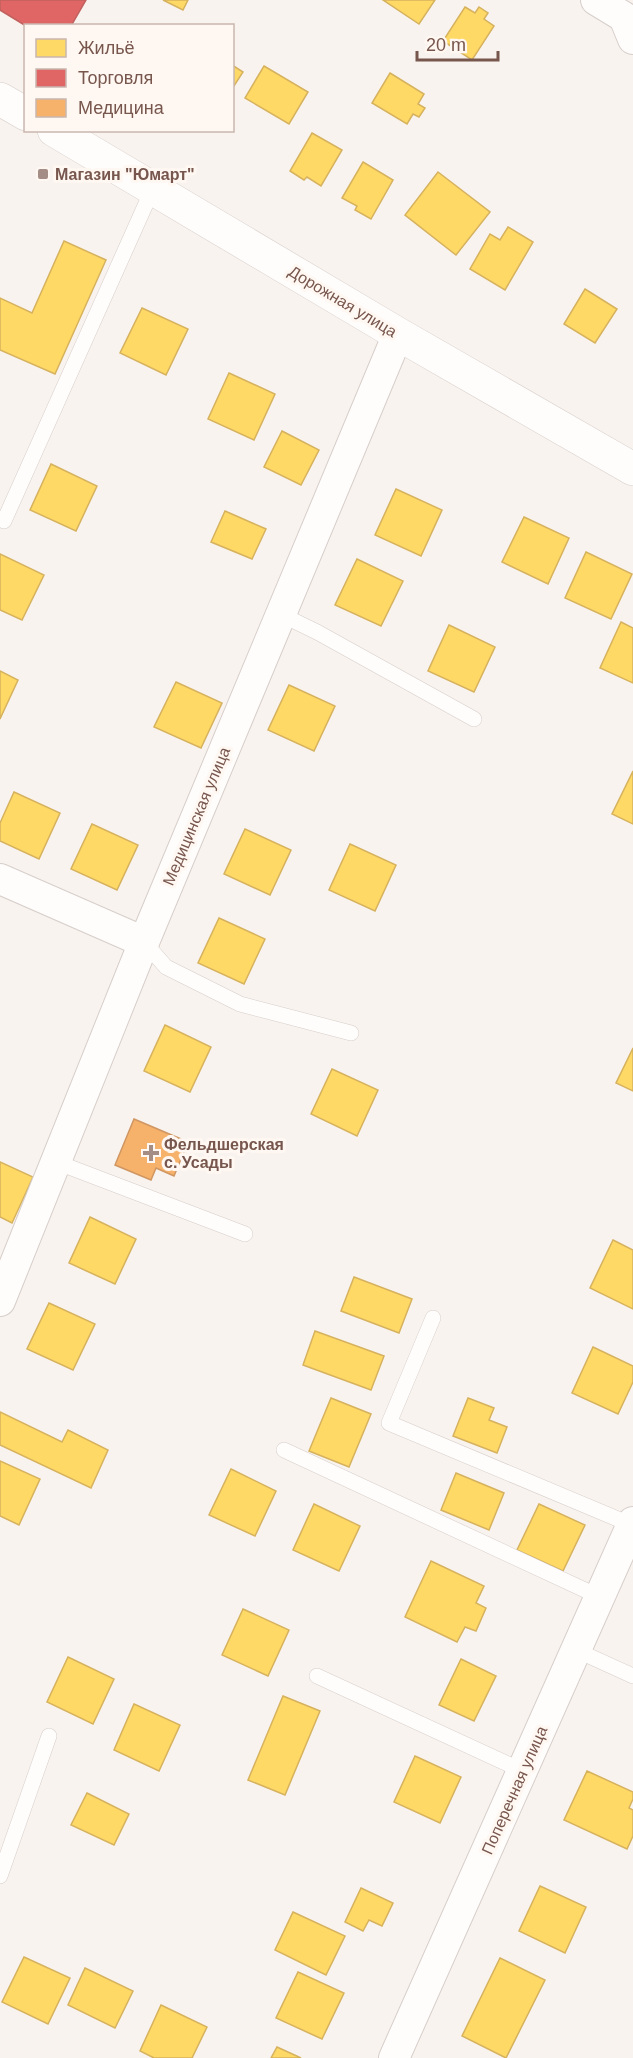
<svg xmlns="http://www.w3.org/2000/svg" width="633" height="2058" viewBox="0 0 633 2058" font-family="Helvetica,sans-serif">
<style>
.homes{fill:#ffd966;stroke:#d6b25e;stroke-width:1.5}
.shops{fill:#e06666;stroke:#c0615e;stroke-width:1.5}
.health{fill:#f6b26b;stroke:#d09662;stroke-width:1.5}
.lines{fill:none;stroke-linecap:round;stroke-linejoin:round}
.service-casing{stroke:#d7ceca;stroke-width:16}
.minor-casing{stroke:#d7ceca;stroke-width:32}
.tertiary-casing{stroke:#d7ceca;stroke-width:34}
.service{stroke:#fefdfc;stroke-width:15}
.minor{stroke:#fefdfc;stroke-width:30}
.tertiary{stroke:#fefdfc;stroke-width:33}
.poi-dot{fill:#a48d85;stroke:#fff7f1;stroke-width:2}
.labels{text-anchor:middle;stroke-width:6;stroke-linejoin:round;paint-order:stroke}
.poi-label{font-size:16px;font-weight:bold;fill:#77564d;stroke:#fff7f1;text-anchor:start}
.street-label{font-size:16px;fill:#77564d;stroke:#fff7f1}
</style>
<rect width="100%" height="100%" fill="#f8f3ee"/>
<!-- homes -->
<g class="homes">
<polygon points="163,0 188,0 183,10"/>
<polygon points="383,0 435,0 419,24"/>
<polygon points="465,7 475,13 479,7 488,13 484,19 494,26 472,60 443,41"/>
<polygon points="232,65 243,72 232,89"/>
<polygon points="264,66 308,92 289,124 245,98"/>
<polygon points="390,73 424,94 418,104 425,108 419,117 413,114 407,124 372,103"/>
<polygon points="312,133 342,150 321,186 307,177 304,180 290,171"/>
<polygon points="363,162 393,180 371,219 355,210 357,206 342,198"/>
<polygon points="438,172 490,212 456,255 405,215"/>
<polygon points="508,227 533,242 505,290 470,269 490,234 500,240"/>
<polygon points="64,241 106,260 55,374 0,350 0,298 32,313"/>
<polygon points="585,289 617,309 595,343 564,324"/>
<polygon points="142,308 188,329 166,375 120,353"/>
<polygon points="229,373 275,394 254,440 208,419"/>
<polygon points="282,431 319,450 301,485 264,467"/>
<polygon points="51,464 97,486 76,531 30,510"/>
<polygon points="396,489 442,510 421,556 375,535"/>
<polygon points="225,511 266,529 252,559 211,542"/>
<polygon points="524,517 569,538 548,584 502,562"/>
<polygon points="586,552 632,574 611,619 565,598"/>
<polygon points="0,554 44,575 22,620 0,610"/>
<polygon points="357,559 403,581 381,626 335,605"/>
<polygon points="621,622 633,628 633,683 600,668"/>
<polygon points="449,625 495,647 474,692 428,671"/>
<polygon points="0,671 18,680 0,719"/>
<polygon points="176,682 222,703 201,748 154,727"/>
<polygon points="289,685 335,706 314,751 268,730"/>
<polygon points="633,771 633,824 612,814"/>
<polygon points="14,792 60,813 39,859 0,841 0,823"/>
<polygon points="92,824 138,845 117,890 71,869"/>
<polygon points="245,829 291,850 270,895 224,874"/>
<polygon points="350,844 396,865 375,911 329,890"/>
<polygon points="219,918 265,939 244,984 198,963"/>
<polygon points="165,1025 211,1047 190,1092 144,1071"/>
<polygon points="633,1048 633,1091 616,1083"/>
<polygon points="332,1069 378,1090 357,1136 311,1114"/>
<polygon points="0,1162 33,1177 12,1223 0,1217"/>
<polygon points="90,1217 136,1239 115,1284 69,1263"/>
<polygon points="613,1240 633,1250 633,1309 590,1288"/>
<polygon points="354,1277 412,1299 399,1333 341,1311"/>
<polygon points="49,1303 95,1324 73,1370 27,1349"/>
<polygon points="315,1331 384,1356 371,1390 303,1365"/>
<polygon points="593,1347 633,1366 633,1382 618,1414 572,1393"/>
<polygon points="331,1398 371,1414 349,1467 309,1451"/>
<polygon points="468,1398 494,1408 489,1420 507,1427 497,1453 453,1436"/>
<polygon points="0,1412 62,1442 68,1430 108,1450 91,1488 0,1445"/>
<polygon points="0,1461 40,1479 19,1525 0,1516"/>
<polygon points="231,1469 276,1491 255,1536 209,1515"/>
<polygon points="456,1473 504,1493 489,1530 441,1510"/>
<polygon points="314,1504 360,1526 339,1571 293,1550"/>
<polygon points="539,1504 585,1525 563,1571 517,1550"/>
<polygon points="431,1561 484,1586 476,1603 486,1608 476,1631 465,1627 457,1642 405,1617"/>
<polygon points="243,1609 289,1630 268,1676 222,1655"/>
<polygon points="68,1657 114,1679 93,1724 47,1702"/>
<polygon points="461,1659 496,1676 474,1721 439,1705"/>
<polygon points="283,1696 320,1711 285,1795 248,1780"/>
<polygon points="134,1704 180,1725 159,1771 114,1750"/>
<polygon points="415,1756 461,1777 440,1823 394,1802"/>
<polygon points="587,1771 633,1792 633,1799 629,1808 633,1810 633,1836 627,1849 564,1820"/>
<polygon points="87,1793 129,1814 114,1845 71,1825"/>
<polygon points="540,1886 586,1907 565,1953 519,1931"/>
<polygon points="361,1888 393,1903 382,1926 369,1920 363,1931 345,1922"/>
<polygon points="293,1912 345,1936 326,1975 275,1950"/>
<polygon points="24,1957 70,1978 48,2024 2,2002"/>
<polygon points="500,1958 545,1980 506,2058 462,2036"/>
<polygon points="85,1968 133,1991 115,2028 68,2005"/>
<polygon points="298,1972 344,1993 322,2039 276,2018"/>
<polygon points="161,2005 207,2027 192,2058 154,2058 140,2051"/>
<polygon points="277,2047 301,2058 271,2058"/>
</g>
<!-- shops -->
<polygon class="shops" points="0,0 86,0 71,26 26,26 0,10"/>
<!-- health -->
<polygon class="health" points="134,1119 188,1142 174,1176 156,1168 151,1180 115,1165"/>
<g class="lines">
<defs>
<g id="service">
<polyline points="4,521 153,188"/>
<polyline points="280,614 317,632 474,719"/>
<polyline points="144,942 166,967 240,1004 351,1033"/>
<polyline points="56,1162 245,1234"/>
<polyline points="433,1318 389,1423 632,1525"/>
<polyline points="284,1450 600,1597"/>
<polyline points="576,1650 633,1676"/>
<polyline points="317,1676 523,1771"/>
<polyline points="0,1876 49,1736"/>
</g>
<g id="minor">
<polyline points="596,0 624,17 633,39"/>
<polyline points="0,879 144,942"/>
<polyline points="0,1301 144,942 398,334"/>
<polyline points="394,2058 633,1522"/>
</g>
<g id="tertiary">
<polyline points="0,99 26,114"/>
<polyline points="54,130 398,334 633,469"/>
</g>
</defs>
<!-- service casing -->
<use href="#service" class="service-casing"/>
<!-- minor casing -->
<use href="#minor" class="minor-casing"/>
<!-- tertiary casing -->
<use href="#tertiary" class="tertiary-casing"/>
<!-- service -->
<use href="#service" class="service"/>
<!-- minor -->
<use href="#minor" class="minor"/>
<!-- tertiary -->
<use href="#tertiary" class="tertiary"/>
</g>
<!-- markers -->
<g class="poi-dot">
<rect x="37" y="168" width="12" height="12" rx="3"/>
<path d="M148 1144h6v6h6v6h-6v6h-6v-6h-6v-6h6z"/>
</g>
<g class="labels">
<!-- poi labels -->
<g class="poi-label">
<text x="55" y="180">Магазин "Юмарт"</text>
<text x="164" y="1150">Фельдшерская<tspan x="164" dy="18">с. Усады</tspan></text>
</g>
<!-- street labels -->
<g class="street-label">
<text transform="translate(343 301) rotate(31)" y="6">Дорожная улица</text>
<text transform="translate(196 816) rotate(-67)" y="6">Медицинская улица</text>
<text transform="translate(514 1790) rotate(-66)" y="6">Поперечная улица</text>
</g>
</g>
<!-- legend -->
<rect x="24" y="24" width="210" height="108" fill="#fff7f1" stroke="#c9b7af" stroke-width="1.5"/>
<rect x="36" y="39" width="30" height="18" fill="#ffd966" stroke="#c9b7af" stroke-width="1.5"/>
<text x="78" y="54" font-size="18" fill="#77564d">Жильё</text>
<rect x="36" y="69" width="30" height="18" fill="#e06666" stroke="#c9b7af" stroke-width="1.5"/>
<text x="78" y="84" font-size="18" fill="#77564d">Торговля</text>
<rect x="36" y="99" width="30" height="18" fill="#f6b26b" stroke="#c9b7af" stroke-width="1.5"/>
<text x="78" y="114" font-size="18" fill="#77564d">Медицина</text>
<!-- scale -->
<path d="M417 51v9h81v-9" fill="none" stroke="#77564d" stroke-width="3"/>
<text x="426" y="51" font-size="18" fill="#77564d" stroke="#fff7f1" stroke-width="4.5" paint-order="stroke">20 m</text>
</svg>
